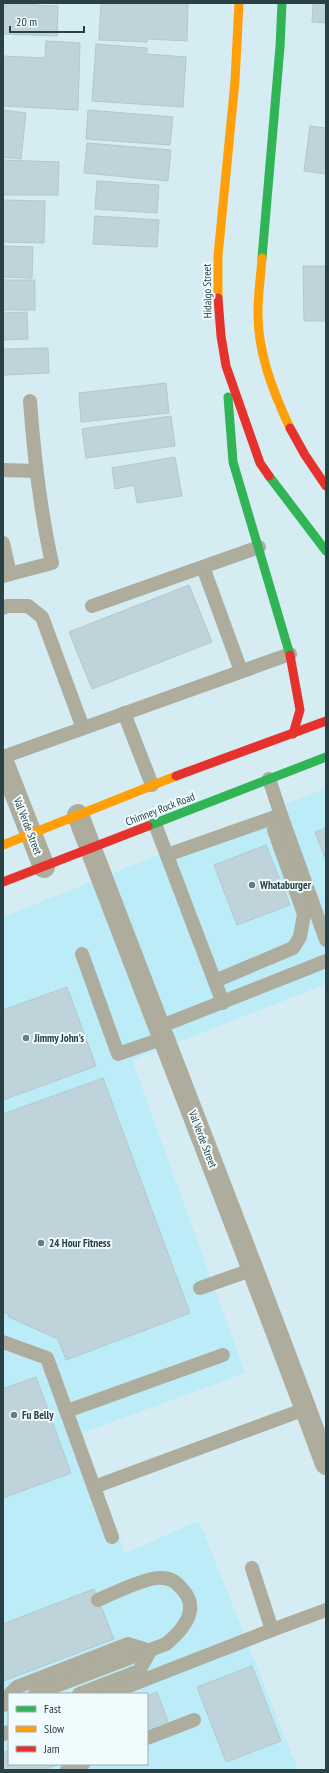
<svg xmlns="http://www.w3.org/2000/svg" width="329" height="1773" viewBox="0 0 329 1773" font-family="'PT Sans Narrow',sans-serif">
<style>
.built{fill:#bcecf8;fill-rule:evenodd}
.building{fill:#bfd3db;stroke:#b3c7ce}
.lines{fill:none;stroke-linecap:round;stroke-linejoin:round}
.lane{stroke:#aeac9d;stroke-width:14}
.street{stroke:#aeac9d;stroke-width:22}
.fast{stroke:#30b455;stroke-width:9}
.slow{stroke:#ff9f0a;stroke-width:9}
.jam{stroke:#e5322d;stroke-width:9}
.poi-dot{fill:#657c82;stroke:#f0fbfd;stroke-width:1.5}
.labels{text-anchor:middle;stroke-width:4;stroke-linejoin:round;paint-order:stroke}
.street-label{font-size:11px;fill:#294045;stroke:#f0fbfd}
.poi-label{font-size:11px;font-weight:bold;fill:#294045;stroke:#f0fbfd;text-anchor:start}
</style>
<rect width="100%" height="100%" fill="#d4ecf2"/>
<!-- built -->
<path class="built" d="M326,788V984L132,1060L245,1373L82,1433L125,1553L199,1521L298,1770H3V917ZM9,1694H147V1764H9Z"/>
<!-- building -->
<g class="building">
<polygon points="3,3 34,3 34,5 58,6 57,36 3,34"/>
<polygon points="101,3 188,3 187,41 148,39 147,42 99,40"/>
<polygon points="313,3 326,3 326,23 312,22"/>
<polygon points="46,41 80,43 78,110 3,106 3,56 45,58"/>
<polygon points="96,44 147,48 147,54 186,57 183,107 92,101"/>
<polygon points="3,110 26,113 21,159 3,157"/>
<polygon points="88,110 173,117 170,145 86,139"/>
<polygon points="310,126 326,128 326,174 304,171"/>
<polygon points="87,143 171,150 168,181 84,173"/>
<polygon points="3,160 59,162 58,195 3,195"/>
<polygon points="97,181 159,185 157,213 95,209"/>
<polygon points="3,200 45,201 44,243 3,242"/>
<polygon points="95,216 159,220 157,247 93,244"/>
<polygon points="3,246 33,247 32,278 3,277"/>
<polygon points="303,266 326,266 326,321 304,321"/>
<rect x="3" y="280" width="32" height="30"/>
<polygon points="27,312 28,339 3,340 3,313"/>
<polygon points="48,348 49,373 3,375 3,349"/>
<polygon points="166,383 169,413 81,422 79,393"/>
<polygon points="171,416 175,446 86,458 82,429"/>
<polygon points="175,457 182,496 137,503 134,485 115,489 112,468"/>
<polygon points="189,585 212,642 92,689 69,632"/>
<polygon points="326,828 326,861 315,832"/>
<polygon points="266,845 290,905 237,925 214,865"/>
<polygon points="67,987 96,1066 3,1100 3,1010"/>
<polygon points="103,1078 190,1313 66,1360 58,1339 9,1317 7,1312 3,1314 3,1114"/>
<polygon points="36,1377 71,1473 3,1498 3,1389"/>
<polygon points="94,1589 114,1639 3,1681 3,1624"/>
<polygon points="252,1666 281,1741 226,1762 197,1687"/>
<polygon points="157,1692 168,1721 147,1729 147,1696"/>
<polygon points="9,1750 9,1764 59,1764 44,1770 3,1770 3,1753"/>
</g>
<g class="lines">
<!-- lane -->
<g class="lane">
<polyline points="3,470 36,471"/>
<polyline points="3,543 10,574 3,576"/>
<polyline points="203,567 241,671"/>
<path d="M10,574L52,563C40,510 34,456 30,401"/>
<polyline points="92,606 259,547"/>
<polyline points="3,608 7,606 28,606 42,617 83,728"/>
<polyline points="124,713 152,785"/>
<polyline points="3,757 290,654"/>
<polyline points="269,779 281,815 326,940"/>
<polyline points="155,824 223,1003"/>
<polyline points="167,855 281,815"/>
<polyline points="82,954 118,1054 164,1038"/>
<polyline points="215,981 293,948 300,937 304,914 274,830 281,815"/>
<polyline points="159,1027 326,961"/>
<polyline points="200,1288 254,1269"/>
<polyline points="3,1342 47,1358 112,1537"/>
<polyline points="67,1411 223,1355"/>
<polyline points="94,1487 305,1409"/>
<polyline points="252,1568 272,1630 326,1610"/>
<polyline points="10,1694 17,1687 128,1644 150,1651"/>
<path d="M35,1694L166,1644C183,1630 201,1609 182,1589C176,1582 171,1578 162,1578C149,1576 111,1594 98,1600"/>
<polyline points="79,1694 139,1671 150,1651"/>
<polyline points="108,1694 272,1630"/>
<polyline points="3,1705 9,1703"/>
<polyline points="3,1734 9,1732"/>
<polyline points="147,1738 194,1720"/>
<polyline points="67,1770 83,1764"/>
</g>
<!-- street -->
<g class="street">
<polyline points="3,762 44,867"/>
<path d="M78,815C160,1032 246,1247 326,1464"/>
</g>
<!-- fast -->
<g class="fast">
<polyline points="262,258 280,47 282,3"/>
<polyline points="228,397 233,462 290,655"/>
<polyline points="269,476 326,551"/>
<polyline points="148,826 326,757"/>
</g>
<!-- slow -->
<g class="slow">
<path d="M262,258C261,275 258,293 258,310C257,351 273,392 290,428"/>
<polyline points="218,298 218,256 235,81 239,3"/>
<polyline points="3,845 176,776"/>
</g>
<!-- jam -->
<g class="jam">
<polyline points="218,298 221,336 226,366 260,463 269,476"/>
<polyline points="290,428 305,455 326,486"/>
<polyline points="290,655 300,710 293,734"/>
<polyline points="176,776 326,721"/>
<polyline points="3,882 148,826"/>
</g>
</g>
<!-- markers -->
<g class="poi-dot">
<circle cx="252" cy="885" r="4"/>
<circle cx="26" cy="1038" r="4"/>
<circle cx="41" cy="1243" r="4"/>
<circle cx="14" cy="1415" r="4"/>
</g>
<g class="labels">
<!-- street labels -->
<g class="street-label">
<text transform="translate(207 291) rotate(-91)" y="4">Hidalgo Street</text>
<text transform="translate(160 809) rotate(-21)" y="4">Chimney Rock Road</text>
<text transform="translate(28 826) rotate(69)" y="4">Val Verde Street</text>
<text transform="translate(203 1139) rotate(69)" y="4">Val Verde Street</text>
</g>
<!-- poi labels -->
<g class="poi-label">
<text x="260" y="889">Whataburger</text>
<text x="34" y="1042">Jimmy John's</text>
<text x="49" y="1247">24 Hour Fitness</text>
<text x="22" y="1419">Fu Belly</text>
</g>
</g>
<!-- border -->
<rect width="329" height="1773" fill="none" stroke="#294045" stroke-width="8"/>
<!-- legend -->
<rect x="8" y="1693" width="140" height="72" fill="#f0fbfd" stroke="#a0b0b3"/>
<rect x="16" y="1706" width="20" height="6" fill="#30b455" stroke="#a0b0b3"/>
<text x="44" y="1713" font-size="12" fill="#294045">Fast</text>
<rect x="16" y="1726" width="20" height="6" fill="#ff9f0a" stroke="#a0b0b3"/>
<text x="44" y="1733" font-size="12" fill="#294045">Slow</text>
<rect x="16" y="1746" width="20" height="6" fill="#e5322d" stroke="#a0b0b3"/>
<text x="44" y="1753" font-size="12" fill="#294045">Jam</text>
<!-- scale -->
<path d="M10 26v6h74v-6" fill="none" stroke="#294045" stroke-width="2"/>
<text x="16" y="26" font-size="12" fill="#294045" stroke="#f0fbfd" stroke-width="3" paint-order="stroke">20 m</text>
</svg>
